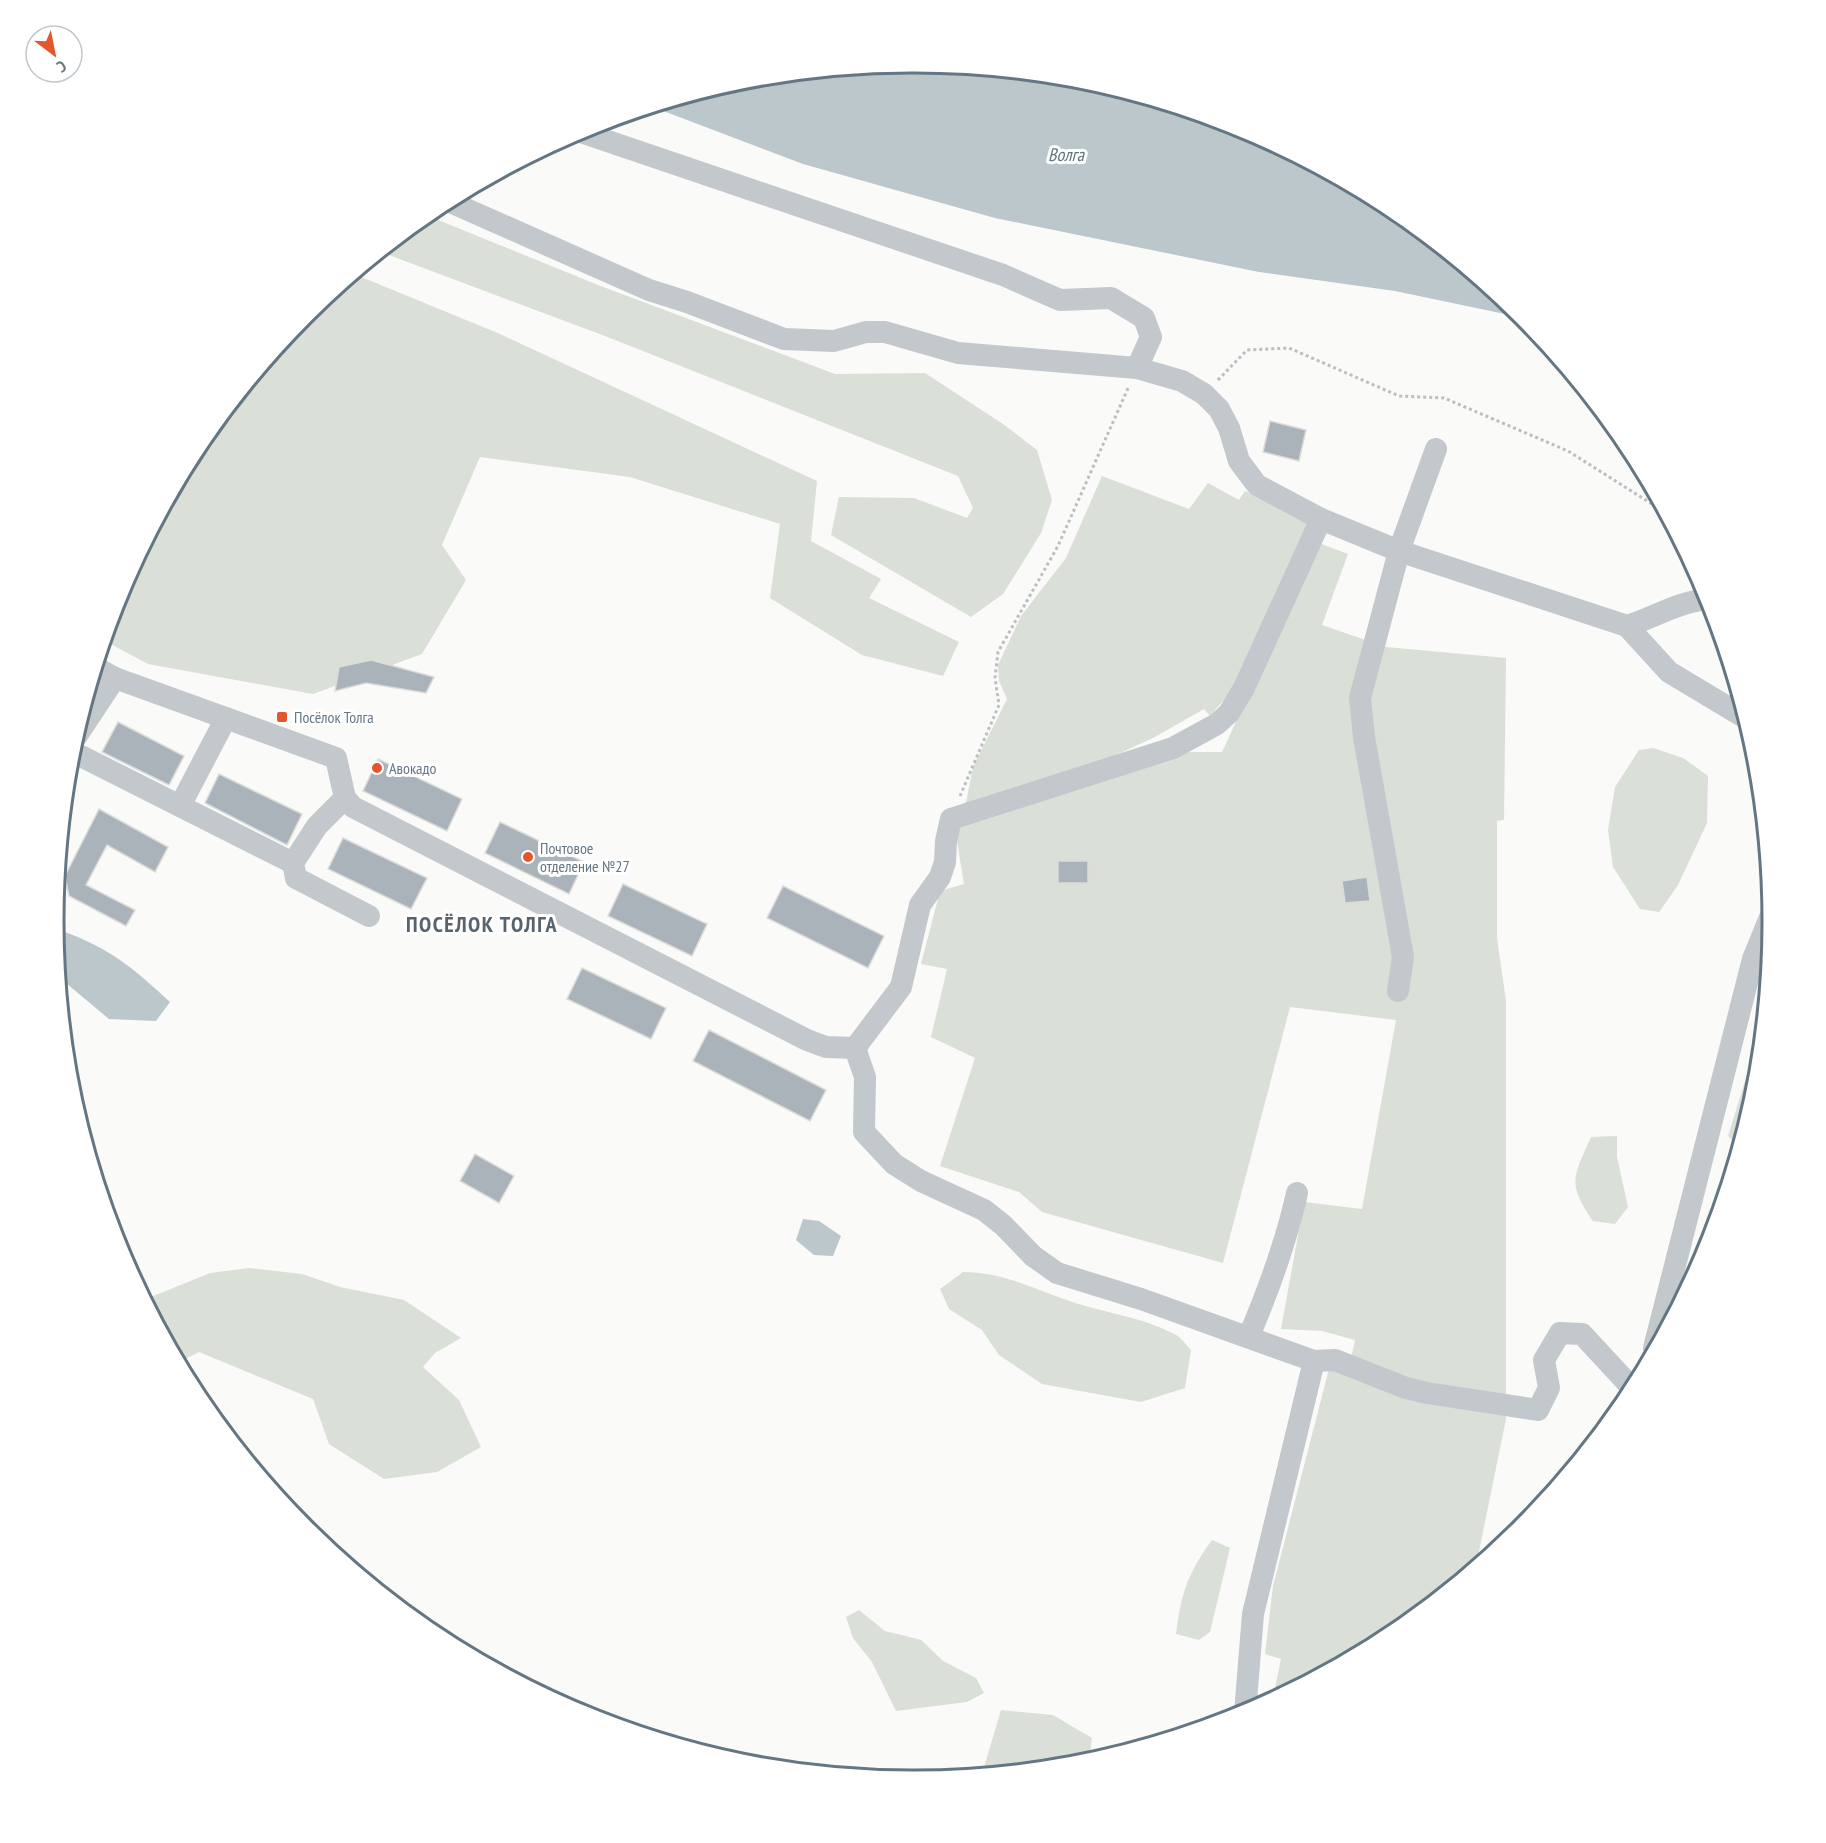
<svg xmlns="http://www.w3.org/2000/svg" width="1826" height="1843" viewBox="0 0 1826 1843" font-family="'PT Sans Narrow',sans-serif">
<style>
.green{fill:#dadfd7}
.water{fill:#bbc7cb}
.building{fill:#aab3b9;stroke:#dcdcda;stroke-width:1.5}
.lines{fill:none;stroke-linecap:round;stroke-linejoin:round}
.path{stroke:#bbbfc2;stroke-width:3;stroke-dasharray:3 3;stroke-linecap:butt}
.minor{stroke:#c3c8cc;stroke-width:22}
.poi-dot{fill:#e4572e;stroke:#fff;stroke-width:2}
.labels{text-anchor:middle;stroke-width:6;stroke-linejoin:round;paint-order:stroke}
.poi-label{font-size:16px;fill:#657683;stroke:#fff;text-anchor:start}
.water-label{font-size:18px;font-style:italic;fill:#60757c;stroke:#fff}
.district-label{font-size:22px;font-weight:bold;letter-spacing:1.5px;fill:#57646e;stroke:#fff}
.rim{fill:none;stroke:#657683;stroke-width:3}
</style>
<rect width="100%" height="100%" fill="#fafaf8"/>
<!-- green -->
<g class="green">
<polygon points="426,215 598,285 835,374 925,373 1003,424 1037,450 1052,500 1041,533 1003,594 971,617 831,535 839,497 914,498 967,518 973,508 958,476 605,336 381,252"/>
<polygon points="354,274 500,334 817,481 811,541 881,579 869,598 959,642 943,676 862,655 770,598 780,524 630,477 480,457 442,545 466,580 422,654 313,694 148,664 105,641 120,592 199,444 306,314"/>
<polygon points="1102,476 1189,509 1208,483 1239,500 1245,491 1309,523 1235,687 1210,716 1204,709 1153,738 1092,766 965,807 973,767 1007,699 999,681 998,665 1021,616 1066,558"/>
<polygon points="1319,543 1348,554 1322,625 1386,647 1506,658 1504,820 1497,821 1497,938 1506,1001 1506,1419 1476,1566 1390,1636 1273,1698 1281,1659 1265,1654 1273,1586 1329,1369 1348,1372 1355,1340 1322,1331 1281,1329 1304,1202 1362,1209 1396,1020 1290,1007 1223,1263 1042,1212 1019,1192 940,1166 975,1058 931,1037 947,969 921,964 940,891 964,884 956,835 961,825 1182,752 1222,752"/>
<polygon points="1653,748 1683,758 1708,776 1707,823 1678,885 1659,912 1640,909 1613,867 1608,830 1615,787 1639,750"/>
<polygon points="1762,1026 1755,1089 1738,1146 1728,1136"/>
<path d="M1617,1136V1157L1628,1207L1615,1224L1593,1221C1567,1183 1573,1178 1591,1137Z"/>
<polygon points="249,1268 302,1274 340,1287 404,1300 461,1338 435,1353 423,1367 459,1400 481,1447 437,1472 384,1479 329,1444 313,1399 199,1352 179,1362 146,1299 210,1273"/>
<path d="M963,1272C1006,1272 1042,1293 1082,1305C1113,1314 1146,1319 1174,1334C1181,1337 1186,1345 1191,1350L1185,1388L1141,1402L1042,1384L999,1355L982,1330L949,1309L940,1289Z"/>
<path d="M1212,1540L1230,1548L1210,1632L1199,1640L1176,1634C1181,1593 1188,1573 1212,1540Z"/>
<polygon points="859,1610 885,1631 921,1640 943,1661 976,1678 984,1693 967,1702 896,1711 872,1662 853,1638 846,1617"/>
<polygon points="1001,1710 1053,1715 1092,1738 1089,1761 982,1774"/>
</g>
<!-- water -->
<g class="water">
<polygon points="913,63 1081,79 1242,128 1391,207 1524,318 1395,291 1259,272 995,218 803,164 653,107 746,79"/>
<path d="M65,932C111,949 134,969 170,1002L156,1021L109,1019L60,978L55,935Z"/>
<polygon points="803,1219 819,1221 841,1236 833,1256 814,1255 796,1240"/>
</g>
<!-- building -->
<g class="building">
<polygon points="1270,421 1306,430 1299,461 1263,452"/>
<polygon points="371,660 434,677 426,693 366,683 335,691 339,667"/>
<polygon points="118,722 184,756 169,785 102,752"/>
<polygon points="378,759 462,799 447,831 363,791"/>
<polygon points="219,774 302,814 287,845 205,803"/>
<polygon points="99,809 168,847 155,872 107,845 86,885 135,910 126,926 69,896 65,876"/>
<polygon points="500,822 584,862 569,894 485,853"/>
<polygon points="343,838 427,878 411,909 328,869"/>
<rect x="1058" y="861" width="30" height="22"/>
<polygon points="1367,877 1370,901 1345,903 1342,881"/>
<polygon points="623,884 707,924 692,956 608,916"/>
<polygon points="783,886 884,936 868,968 767,918"/>
<polygon points="582,968 666,1008 651,1039 567,999"/>
<polygon points="709,1030 826,1090 810,1121 693,1061"/>
<polygon points="475,1154 514,1176 499,1203 460,1181"/>
</g>
<g class="lines">
<!-- path -->
<g class="path">
<polyline points="1218,380 1247,350 1289,348 1399,396 1444,398 1568,451 1663,511"/>
<polyline points="960,796 999,705 995,678 998,652 1058,546 1129,386"/>
</g>
<!-- minor -->
<g class="minor">
<polyline points="578,131 1003,275 1060,300 1111,298 1144,318 1151,337 1137,368"/>
<polyline points="448,201 649,290 687,302 784,339 834,341 866,332 885,332 958,353 1137,368 1182,381 1204,394 1219,409 1229,428 1239,461 1257,485 1321,519 1399,551 1627,626 1669,672 1744,717"/>
<path d="M1627,626C1655,617 1680,601 1709,599"/>
<polyline points="97,668 115,678 336,758 345,798 353,807 807,1040 826,1047 855,1048"/>
<polyline points="76,737 115,678"/>
<polyline points="71,751 293,863"/>
<polyline points="345,798 317,826 293,863 296,878 369,916"/>
<polyline points="180,806 226,718"/>
<polyline points="1398,991 1403,957 1364,737 1360,698 1399,551 1436,449"/>
<polyline points="855,1048 865,1077 864,1132 894,1164 921,1181 984,1210 1003,1225 1033,1256 1057,1273 1141,1299 1314,1361 1335,1360 1406,1388 1427,1393 1538,1410 1549,1388 1544,1360 1560,1333 1582,1334 1633,1389"/>
<polyline points="855,1048 901,987 920,905 940,877 945,862 946,841 951,819 1173,748 1217,724 1229,713 1244,688 1321,519"/>
<path d="M1249,1336C1269,1289 1286,1243 1297,1193"/>
<polyline points="1654,1348 1753,959 1771,915"/>
<polyline points="1245,1713 1253,1614 1314,1361"/>
</g>
</g>
<!-- markers -->
<g class="poi-dot">
<rect x="276" y="711" width="12" height="12" rx="3"/>
<circle cx="377" cy="768" r="6"/>
<circle cx="528" cy="857" r="6"/>
</g>
<g class="labels">
<!-- poi labels -->
<g class="poi-label">
<text x="294" y="723">Посёлок Толга</text>
<text x="389" y="774">Авокадо</text>
<text x="540" y="854">Почтовое<tspan x="540" dy="18">отделение №27</tspan></text>
</g>
<!-- water labels -->
<g class="water-label">
<text x="1066" y="161">Волга</text>
</g>
<!-- district labels -->
<g class="district-label">
<text x="482" y="932">ПОСЁЛОК ТОЛГА</text>
</g>
</g>
<!-- crop -->
<path d="M0 0H1826V1843H0ZM912 73H914A848 848 0 0 1 1762 921V922A848 848 0 0 1 914 1770H912A848 848 0 0 1 64 922V921A848 848 0 0 1 912 73Z" fill="#fff" fill-rule="evenodd"/>
<path class="rim" d="M912 73H914A848 848 0 0 1 1762 921V922A848 848 0 0 1 914 1770H912A848 848 0 0 1 64 922V921A848 848 0 0 1 912 73Z"/>
<!-- north arrow -->
<g transform="translate(54 54) rotate(148)"><circle r="28" fill="#ffffff" stroke="#c1c8cd" stroke-width="1.5"/>
<path d="M0-4.5L10 22L0 15L-10 22Z" fill="#e4572e"/>
<text y="-9" font-size="16" font-weight="bold" text-anchor="middle" fill="#657683">С</text>
</g>
</svg>
